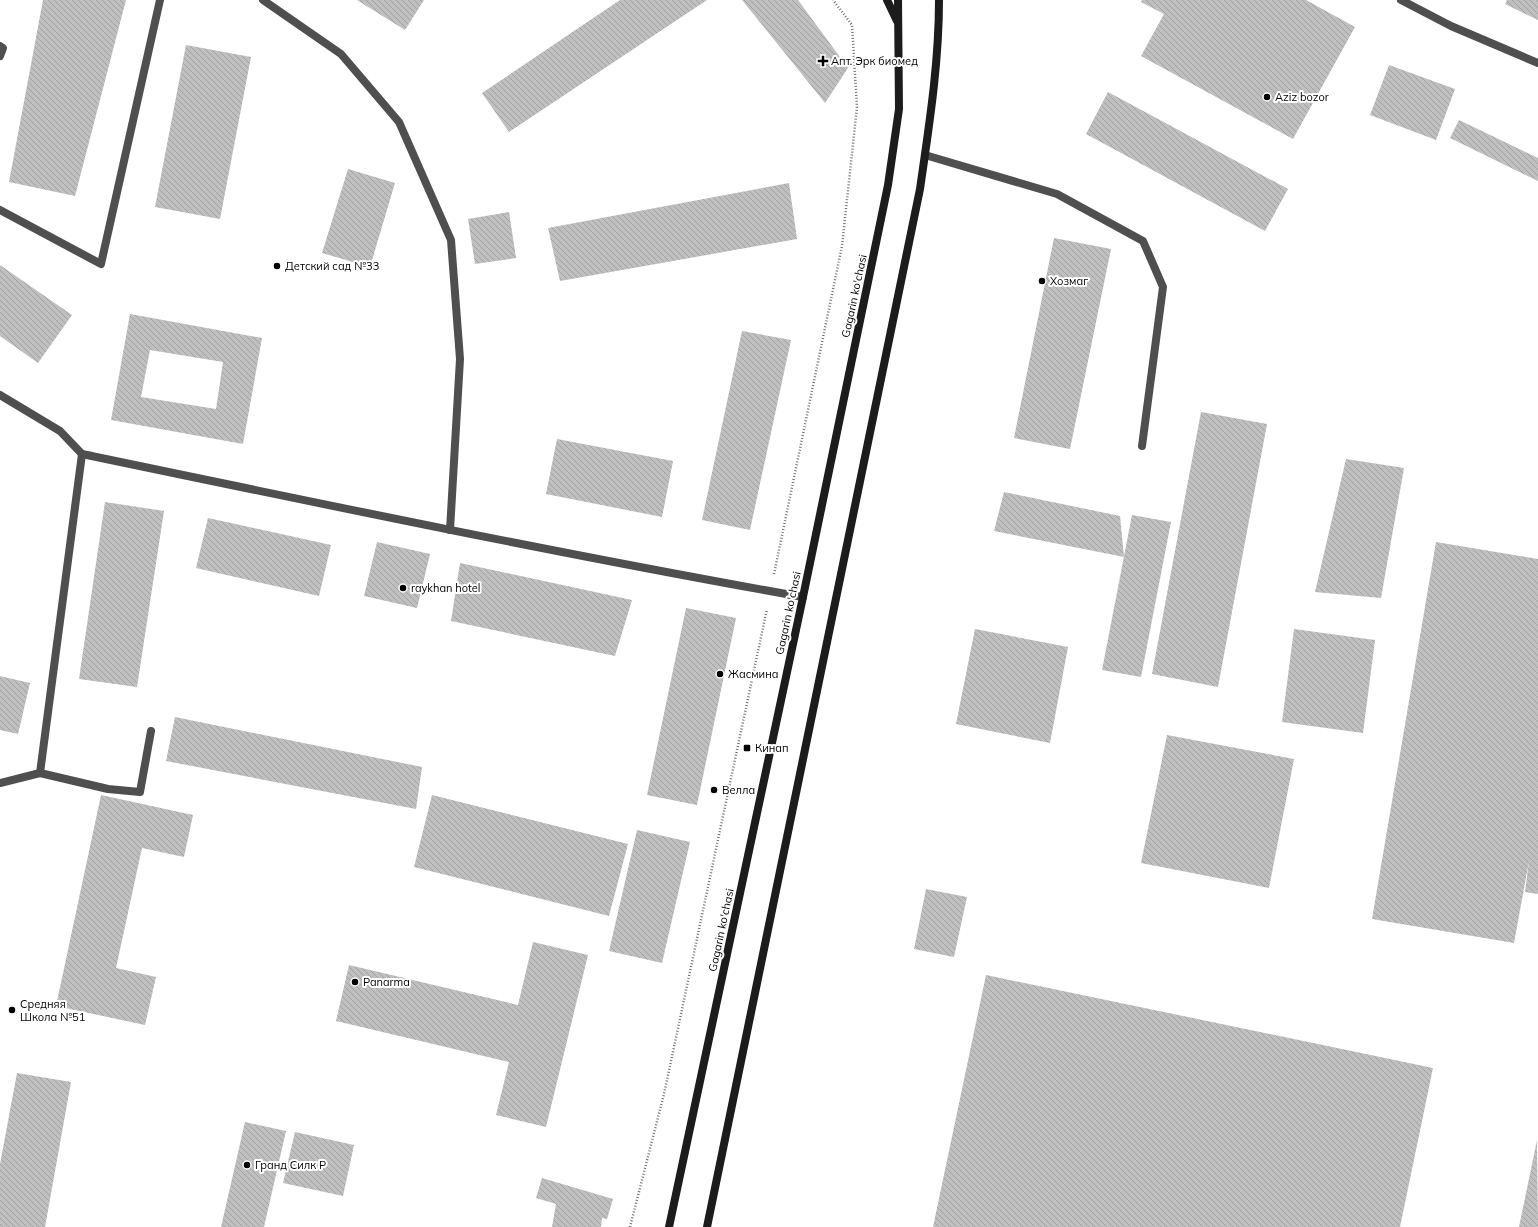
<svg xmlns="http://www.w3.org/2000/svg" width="1538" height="1227" viewBox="0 0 1538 1227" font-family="Mulish,sans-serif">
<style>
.building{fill:url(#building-back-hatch);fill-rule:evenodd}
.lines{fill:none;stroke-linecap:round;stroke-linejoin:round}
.path{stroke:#717171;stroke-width:2.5;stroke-dasharray:1 2;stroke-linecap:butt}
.service{stroke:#4f4f4f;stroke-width:8}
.secondary{stroke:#1c1c1c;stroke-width:8}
.poi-dot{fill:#000;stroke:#fff;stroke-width:1.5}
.labels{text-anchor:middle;stroke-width:4;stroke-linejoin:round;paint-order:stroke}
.poi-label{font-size:11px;fill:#000;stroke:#fff;text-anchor:start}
.street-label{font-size:11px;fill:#000;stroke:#fff}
</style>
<defs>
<pattern id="building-back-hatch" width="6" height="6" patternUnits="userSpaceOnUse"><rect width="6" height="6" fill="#bfbfbf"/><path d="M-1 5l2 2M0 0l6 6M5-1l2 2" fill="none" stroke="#a2a2a2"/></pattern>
</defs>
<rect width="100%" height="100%" fill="#fff"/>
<!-- building -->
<g class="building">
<polygon points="43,0 126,0 75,196 9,182"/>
<polygon points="357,0 424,0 405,30"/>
<polygon points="620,0 707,0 509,132 482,93"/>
<polygon points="742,0 798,0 848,68 825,103"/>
<polygon points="1142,0 1306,0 1355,27 1293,139 1141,56 1164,14 1141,2"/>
<polygon points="1507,0 1538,0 1538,20 1505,4"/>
<polygon points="186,45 251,57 220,219 155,207"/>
<polygon points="1389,65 1455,89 1436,140 1370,115"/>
<polygon points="1108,92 1288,189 1265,231 1086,134"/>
<polygon points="1459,120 1538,158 1538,181 1450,138"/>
<polygon points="348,169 395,183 370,267 322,253"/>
<polygon points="789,183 797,239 560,281 548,228"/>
<polygon points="509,212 516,258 475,264 468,219"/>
<polygon points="1054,238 1111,249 1070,449 1014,438"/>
<polygon points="0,265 72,315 38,363 0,336"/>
<path d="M130,314L262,338L243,444L111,420ZM150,350L223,362L216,409L141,397Z"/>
<polygon points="742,331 791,340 750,530 702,520"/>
<polygon points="1201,412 1267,424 1218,687 1152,674"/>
<polygon points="557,439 673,461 662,517 546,494"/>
<polygon points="1346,459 1404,468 1381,598 1315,592"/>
<polygon points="1004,492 1120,516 1124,557 994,531"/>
<polygon points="105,502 164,511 137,687 79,679"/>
<polygon points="1132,515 1171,522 1141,677 1102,670"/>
<polygon points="208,518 331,545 319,596 196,568"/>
<polygon points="377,542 430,554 417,608 364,596"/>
<polygon points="1436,542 1538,559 1538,894 1525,892 1529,861 1514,943 1372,919"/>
<polygon points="460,563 632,600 615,656 451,621"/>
<polygon points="686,608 736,618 697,805 647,795"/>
<polygon points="975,629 1068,647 1050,743 956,724"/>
<polygon points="1294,629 1375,640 1363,733 1282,722"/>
<polygon points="0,676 30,683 18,734 0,730"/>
<polygon points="175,717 422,767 416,809 166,761"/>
<polygon points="1167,735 1294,759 1269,888 1141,863"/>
<polygon points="101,795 193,815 184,857 142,848 116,968 156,977 145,1025 56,1006"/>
<polygon points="432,795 628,844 609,916 414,867"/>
<polygon points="637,830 690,842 662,963 609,951"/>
<polygon points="926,889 967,897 954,957 914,949"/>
<polygon points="533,942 588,955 546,1127 496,1115 509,1062 336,1021 349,965 518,1005"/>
<polygon points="986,975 1433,1068 1400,1227 933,1227"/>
<polygon points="17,1073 71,1082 45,1227 0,1227 0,1164"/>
<polygon points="245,1122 286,1131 264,1227 221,1227"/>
<polygon points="295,1132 354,1145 343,1196 283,1183"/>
<polygon points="1537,1140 1538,1227 1519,1227"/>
<polygon points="542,1178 613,1199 607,1219 602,1218 601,1227 552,1227 556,1204 536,1198"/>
</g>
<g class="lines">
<!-- path -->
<g class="path">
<polyline points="774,574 842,246 857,107 852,25 833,0"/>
<polyline points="630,1227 664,1094 767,609"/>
</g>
<!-- service -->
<g class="service">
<polyline points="263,0 341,54 399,122 451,240 460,359 450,530"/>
<polyline points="1401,0 1451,26 1538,63"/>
<polyline points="0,46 3,48 0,56"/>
<polyline points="925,155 1057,194 1143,241 1163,287 1142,446"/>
<polyline points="0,210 101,264 160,0"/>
<path d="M0,395L60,431L82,454C322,504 561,554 803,597"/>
<polyline points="40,773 108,789 140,792 151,731"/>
<polyline points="0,783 40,773 82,454"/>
</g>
<!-- secondary -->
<g class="secondary">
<polyline points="887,0 897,21"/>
<polyline points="669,1227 803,597 888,185 899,109 898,0"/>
<path d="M707,1227L920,189C929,126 939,64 939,0"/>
</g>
</g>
<!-- markers -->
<g class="poi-dot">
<path d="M821 55h4v4h4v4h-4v4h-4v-4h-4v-4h4z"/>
<circle cx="1267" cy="97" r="4"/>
<circle cx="277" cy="266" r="4"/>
<circle cx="1042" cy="281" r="4"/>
<circle cx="403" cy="588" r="4"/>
<circle cx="720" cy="674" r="4"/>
<rect x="743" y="744" width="8" height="8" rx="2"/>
<circle cx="714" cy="790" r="4"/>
<circle cx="355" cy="982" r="4"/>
<circle cx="12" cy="1010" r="4"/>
<circle cx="247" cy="1165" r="4"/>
</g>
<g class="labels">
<!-- poi labels -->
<g class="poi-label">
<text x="831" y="65">Апт. Эрк биомед</text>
<text x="1275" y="101">Aziz bozor</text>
<text x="285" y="270">Детский сад №33</text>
<text x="1050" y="285">Хозмаг</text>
<text x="411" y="592">raykhan hotel</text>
<text x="728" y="678">Жасмина</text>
<text x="755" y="752">Кинап</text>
<text x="722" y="794">Велла</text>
<text x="363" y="986">Panarma</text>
<text x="20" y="1008">Средняя<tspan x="20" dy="13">Школа №51</tspan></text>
<text x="255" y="1169">Гранд Силк Р</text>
</g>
<!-- street labels -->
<g class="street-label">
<text transform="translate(854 296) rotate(-78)" y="4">Gagarin ko'chasi</text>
<text transform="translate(788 613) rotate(-78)" y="4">Gagarin ko'chasi</text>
<text transform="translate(721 930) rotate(-78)" y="4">Gagarin ko'chasi</text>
</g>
</g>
</svg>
